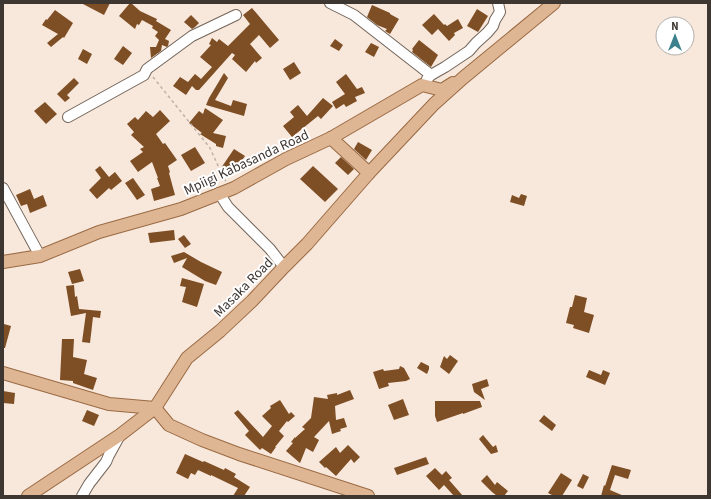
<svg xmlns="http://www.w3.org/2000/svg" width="711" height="499" viewBox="0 0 711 499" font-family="'Source Sans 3',sans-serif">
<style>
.building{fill:#7e4e24}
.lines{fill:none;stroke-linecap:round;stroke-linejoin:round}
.minor-casing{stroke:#73655a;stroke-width:12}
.major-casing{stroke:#996a43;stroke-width:14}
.path{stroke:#bfb1a7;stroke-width:1.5;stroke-dasharray:3 3;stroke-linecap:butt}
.minor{stroke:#fff;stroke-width:10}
.major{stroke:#dfb694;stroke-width:12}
.labels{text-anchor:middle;stroke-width:4;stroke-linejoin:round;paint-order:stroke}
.street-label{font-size:14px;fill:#3d3631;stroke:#fff}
</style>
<rect width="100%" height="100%" fill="#f8e7db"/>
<!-- building -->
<g class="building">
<polygon points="81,3 110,3 104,15"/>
<polygon points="130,3 131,3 140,11 157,19 156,21 171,30 165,39 169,41 168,46 167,47 162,45 161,51 151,58 150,47 156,47 159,40 155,36 158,32 152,28 153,26 142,20 139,25 137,24 135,29 119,16"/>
<polygon points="372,5 390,13 390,14 399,19 390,34 385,31 387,29 377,25 367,17"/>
<polygon points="252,8 279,40 270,48 259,35 250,44 262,58 256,63 255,61 246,72 232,59 235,55 232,53 199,90 196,90 192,86 186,95 173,86 180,77 188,82 195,74 201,79 212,67 200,57 211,45 209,44 212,38 217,42 219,39 228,46 250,24 243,15"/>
<polygon points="477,9 488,16 478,32 467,26"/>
<polygon points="55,10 73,23 64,38 63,37 51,47 47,43 58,34 42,25 46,19 47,20"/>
<polygon points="434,14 444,25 445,24 447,26 458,19 463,28 454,33 455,35 449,41 438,29 432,35 422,25"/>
<polygon points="191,15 199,23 195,27 192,29 184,22"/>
<polygon points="335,39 343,45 339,51 330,46"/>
<polygon points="419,40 438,55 431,67 412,52 413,50 412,49"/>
<polygon points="371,43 379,47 374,57 365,52"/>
<polygon points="123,46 132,53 123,65 114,59"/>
<polygon points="83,49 92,54 87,64 78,59"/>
<polygon points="294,62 301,73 290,80 283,69"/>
<polygon points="224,73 228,78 215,100 231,106 233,100 247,104 244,116 206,105 209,98"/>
<polygon points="346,74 357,89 362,87 365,93 355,97 357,101 346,107 344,104 336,109 332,102 345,94 336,82"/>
<polygon points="74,78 79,83 67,95 70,98 65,102 57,94"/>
<polygon points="323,98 333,106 321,119 318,116 292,137 283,126 294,117 290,112 298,105 307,116"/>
<polygon points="45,102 57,114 46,124 34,111"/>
<polygon points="205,108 223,120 213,133 226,136 223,148 216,146 216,144 200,134 202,133 189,123 199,111 203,114"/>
<polygon points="160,110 170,121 156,134 163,144 165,143 177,160 168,166 170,172 169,173 175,195 154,201 151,189 160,186 157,178 158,178 152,162 138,172 130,161 143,152 140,149 144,147 131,135 134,132 127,124 135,117 138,120 146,111 153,117"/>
<polygon points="358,142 372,150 366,160 354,149"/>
<polygon points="195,147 205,163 191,171 181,155"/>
<polygon points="234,149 245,156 232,175 221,168"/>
<polygon points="341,157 354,169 348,175 335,163"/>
<polygon points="100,166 109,177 115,172 122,181 111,190 109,188 97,199 89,190 101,178 95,170"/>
<polygon points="313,166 338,189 325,202 300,179"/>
<polygon points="133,178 145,195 137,200 125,183"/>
<polygon points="30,189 34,199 43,195 47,206 30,213 27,204 21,206 16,195"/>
<polygon points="521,194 527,196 524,206 510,202 512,195 519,198"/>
<polygon points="174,230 175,240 150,243 148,233"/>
<polygon points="184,235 191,244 185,248 178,239"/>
<polygon points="184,252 201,262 222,272 216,285 205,281 182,267 187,258 174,263 171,256"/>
<polygon points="80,269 84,281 72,284 68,272"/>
<polygon points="182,278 204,284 197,307 182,302 186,287 180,286"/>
<polygon points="74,285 75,297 77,296 79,309 101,311 100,318 93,317 90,343 82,342 86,313 71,316 66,286"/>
<polygon points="575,295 587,298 584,312 594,315 589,333 573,328 574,325 566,323 570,307 572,307"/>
<polygon points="4,324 11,326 5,348 3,348 3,329"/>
<polygon points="62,339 74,339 73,357 87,360 84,374 97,378 93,390 73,383 73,381 60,380"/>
<polygon points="450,355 458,361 449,374 440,367 444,356 447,359"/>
<polygon points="421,362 429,366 429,369 427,374 417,368"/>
<polygon points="400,366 404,368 410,379 406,381 388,383 389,386 379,389 373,372 383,369 384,371 399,369"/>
<polygon points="589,370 601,375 603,370 610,373 605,385 586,377"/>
<polygon points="487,379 489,386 481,389 485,400 474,392 472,384"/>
<polygon points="350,390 354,399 335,406 336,420 344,418 347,427 340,429 341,431 332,434 329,421 314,437 319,440 313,452 306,448 300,463 286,451 293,443 291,442 295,437 295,438 305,429 302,427 311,418 314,397 328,399 327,395 337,393 337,395"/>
<polygon points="3,391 15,393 14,404 3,403"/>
<polygon points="403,399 409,415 394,420 388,405"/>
<polygon points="280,400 289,414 291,412 295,416 288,422 287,421 279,431 284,436 275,447 276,447 271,454 262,448 260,450 245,435 249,431 234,413 238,410 263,437 272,426 262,416 271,408 270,406"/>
<polygon points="435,401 480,401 482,407 463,414 463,413 437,422 435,416"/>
<polygon points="87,410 99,415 94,426 82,421"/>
<polygon points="544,415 556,425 552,431 539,421"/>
<polygon points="483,435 493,447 496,445 498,452 491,454 479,439"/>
<polygon points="348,445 360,457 354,463 351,459 336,476 326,467 325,468 319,462 336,447 340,453"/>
<polygon points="185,454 203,462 204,461 224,470 225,468 236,474 234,477 250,487 244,496 233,496 238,488 211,475 211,476 198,470 195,475 191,473 188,479 176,473"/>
<polygon points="426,457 429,464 397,475 394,468"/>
<polygon points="612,465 631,470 628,479 615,475 610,490 624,496 601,496 604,485 605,486"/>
<polygon points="435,468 442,475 446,471 452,478 449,480 463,496 454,496 444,485 439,490 426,476"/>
<polygon points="561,473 572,480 562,496 554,496 548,493"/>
<polygon points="583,474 589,477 583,489 577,486"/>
<polygon points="487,475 495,485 497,482 508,491 504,496 497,496 492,492 481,481"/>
</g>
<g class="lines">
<defs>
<g id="minor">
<polyline points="330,3 354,15 431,75"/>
<polyline points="427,79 431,75 445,67 469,51 476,43 487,33 493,26 495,20 500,12 498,3"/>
<polyline points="68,117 144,75 147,69 192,36 236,15"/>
<polyline points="3,188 40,256"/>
<polyline points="219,193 228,207 270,249 284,267"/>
<polyline points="82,496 89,484 106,462 109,455 120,435"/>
</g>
<g id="major">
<polyline points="331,138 369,173"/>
<polyline points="3,262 40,256 99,232 181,209 234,188 286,159 331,138 422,85 442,90 453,83"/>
<polyline points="3,373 109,404 155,408 169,425 202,440 239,454 368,496"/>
<polyline points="28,496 120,435 155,408 187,358 220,331 252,301 284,267 307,244 369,173 434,104 463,78 554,3"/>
</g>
</defs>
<!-- minor casing -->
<use href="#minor" class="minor-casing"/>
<!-- major casing -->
<use href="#major" class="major-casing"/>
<!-- path -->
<polyline class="path" points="153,77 210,148 220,170 225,180 226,181"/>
<!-- minor -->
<use href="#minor" class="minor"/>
<!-- major -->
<use href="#major" class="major"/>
</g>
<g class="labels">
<!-- street labels -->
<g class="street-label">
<text transform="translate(246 162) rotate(-25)" y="5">Mpiigi Kabasanda Road</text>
<text transform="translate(243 287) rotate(-45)" y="5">Masaka Road</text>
</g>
</g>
<!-- border -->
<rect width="711" height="499" fill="none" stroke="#3d3631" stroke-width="8"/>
<!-- north arrow -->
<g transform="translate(675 36)"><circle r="19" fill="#ffffff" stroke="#b1afad"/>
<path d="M0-3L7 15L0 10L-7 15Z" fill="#3c828e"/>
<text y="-6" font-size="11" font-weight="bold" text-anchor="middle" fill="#3d3631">N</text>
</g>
</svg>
